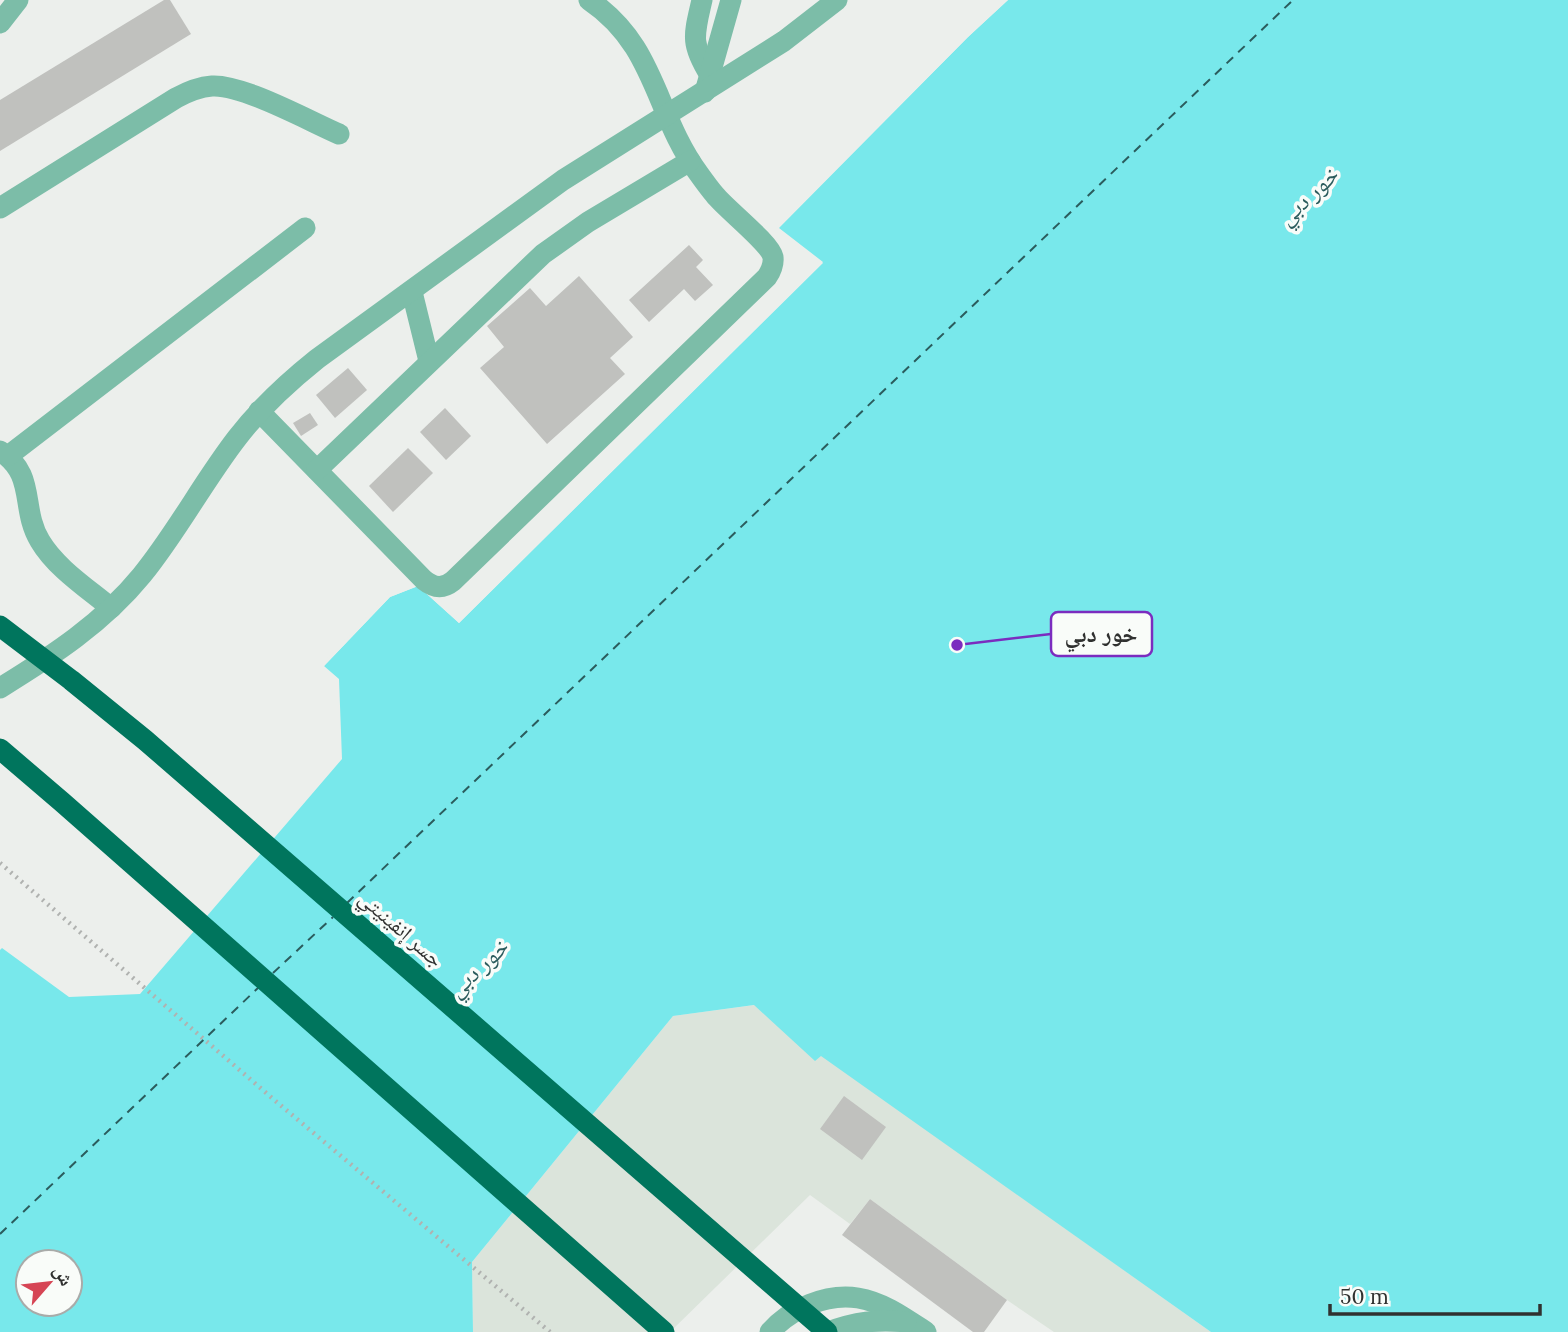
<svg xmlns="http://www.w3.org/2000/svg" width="1568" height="1332" viewBox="0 0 1568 1332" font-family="Lora,'Noto Naskh Arabic',serif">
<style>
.built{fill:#dbe4db}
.water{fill:#78e8eb;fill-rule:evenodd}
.pier{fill:#ecefec}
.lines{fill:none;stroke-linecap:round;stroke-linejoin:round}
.ferry{stroke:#2b5c5d;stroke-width:2;stroke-dasharray:9 7;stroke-linecap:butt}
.building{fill:#c0c1be}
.path{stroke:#b0b2b0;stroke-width:4.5;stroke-dasharray:2 5;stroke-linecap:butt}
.minor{stroke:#7cbda8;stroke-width:21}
.highway{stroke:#00755d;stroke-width:21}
.labels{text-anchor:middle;stroke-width:7;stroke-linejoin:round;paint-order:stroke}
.street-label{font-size:21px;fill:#303130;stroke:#f9fcf9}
.water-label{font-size:23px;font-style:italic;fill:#2b5c5d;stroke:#f9fcf9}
.leader{fill:none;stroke:#7b2cbf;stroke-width:2.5}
.callout-dot{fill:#7b2cbf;stroke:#f9fcf9;stroke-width:2.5}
.callout{fill:#f9fcf9;stroke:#7b2cbf;stroke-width:2.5}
.callout-label{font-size:23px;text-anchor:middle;font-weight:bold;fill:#303130}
</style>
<rect width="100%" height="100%" fill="#ecefec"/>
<!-- built -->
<polygon class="built" points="755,1005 815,1060 821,1055 1211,1332 1054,1332 1007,1300 870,1199 850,1224 810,1195 670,1332 473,1332 472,1262 673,1016"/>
<!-- water -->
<path class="water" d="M1008,0H1568V1332H1211L821,1056L815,1061L754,1005L673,1016L472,1262L473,1332H0V950L2,948L69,997L140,994L342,759L339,679L324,666L390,597L418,586L459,623L823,263L778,228L968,37ZM28,1262H70V1304H28Z"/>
<!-- pier -->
<polygon class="pier" points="1003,0 1008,0 968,37 779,228 823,262 459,623 418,586 390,597 324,666 322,664 388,594 417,583 421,583 459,618 818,263 776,231 776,226"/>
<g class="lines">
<!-- ferry -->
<g class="ferry">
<polyline points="347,903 1293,0"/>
<polyline points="273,973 333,917"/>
<polyline points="0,1234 259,987"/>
</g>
</g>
<!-- building -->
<g class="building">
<polygon points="164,0 170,0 191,34 0,151 0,100"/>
<polygon points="689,245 703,260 696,267 713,285 695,301 684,289 649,322 629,300"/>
<polygon points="579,276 633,337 610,358 625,374 547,444 480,368 504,347 487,326 530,288 546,306"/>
<polygon points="348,368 367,390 335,418 316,395"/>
<polygon points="445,408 471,436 446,460 420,432"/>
<polygon points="310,413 318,425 301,436 293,423"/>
<polygon points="408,448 433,473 393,512 369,486"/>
<polygon points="844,1096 886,1127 862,1160 820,1129"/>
<polygon points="870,1199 1007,1300 984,1332 973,1332 842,1235"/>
</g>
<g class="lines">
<!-- path -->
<polyline class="path" points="0,863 272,1098 550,1332"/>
<!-- minor -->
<g class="minor">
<path d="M702,0C694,35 690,43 710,75"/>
<polyline points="0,23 18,0"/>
<polyline points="705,92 731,0"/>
<path d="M0,208L176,98C187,92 199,87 212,86C242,84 309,121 339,134"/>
<polyline points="412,292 429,361"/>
<path d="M259,411L424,580C434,588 443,589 453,581L767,277C771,271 774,265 773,257C770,243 726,209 715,195C709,188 704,181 699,174C654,113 657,46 589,0"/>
<path d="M0,451C37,475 20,508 40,541C56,568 87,588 111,608"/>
<polyline points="8,456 305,228"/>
<polyline points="317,470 543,254 588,222 690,161"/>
<path d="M0,688C52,656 103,623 142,575C177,532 203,482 237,438C260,408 287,383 317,359L563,180L784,41L837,0"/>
<path d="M770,1332C790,1309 826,1293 858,1298C883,1302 905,1318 926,1332"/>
<path d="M828,1332C855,1322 877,1319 906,1322"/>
</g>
<!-- highway -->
<g class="highway">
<polyline points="0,626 71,680 145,740 827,1332"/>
<polyline points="0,749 62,802 664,1332"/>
</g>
</g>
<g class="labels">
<!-- street labels -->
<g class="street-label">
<text transform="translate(401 929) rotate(41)" y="7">جسر إنفينيتي</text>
</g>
<!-- water labels -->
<g class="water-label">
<text transform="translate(1308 196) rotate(-43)" y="8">خور دبي</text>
<text transform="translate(478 968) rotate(-43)" y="8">خور دبي</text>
</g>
</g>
<!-- callouts -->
<path class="leader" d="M957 645L1051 634"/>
<circle class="callout-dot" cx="957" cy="645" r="7"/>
<rect class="callout" x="1051" y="612" width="101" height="44" rx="7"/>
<g class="callout-label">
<text x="1101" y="642">خور دبي</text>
</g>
<!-- north arrow -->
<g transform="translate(49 1283) rotate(62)"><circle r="33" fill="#f9fcf9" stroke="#a9aba9" stroke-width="2"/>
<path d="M0-5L12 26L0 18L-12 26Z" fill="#d64555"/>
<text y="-10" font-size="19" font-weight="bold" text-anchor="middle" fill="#303130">ش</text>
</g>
<!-- scale -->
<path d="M1330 1304v10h210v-10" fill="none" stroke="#303130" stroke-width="3.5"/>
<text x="1340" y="1304" font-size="21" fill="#303130" stroke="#f9fcf9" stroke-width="5" paint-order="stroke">50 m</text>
</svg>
